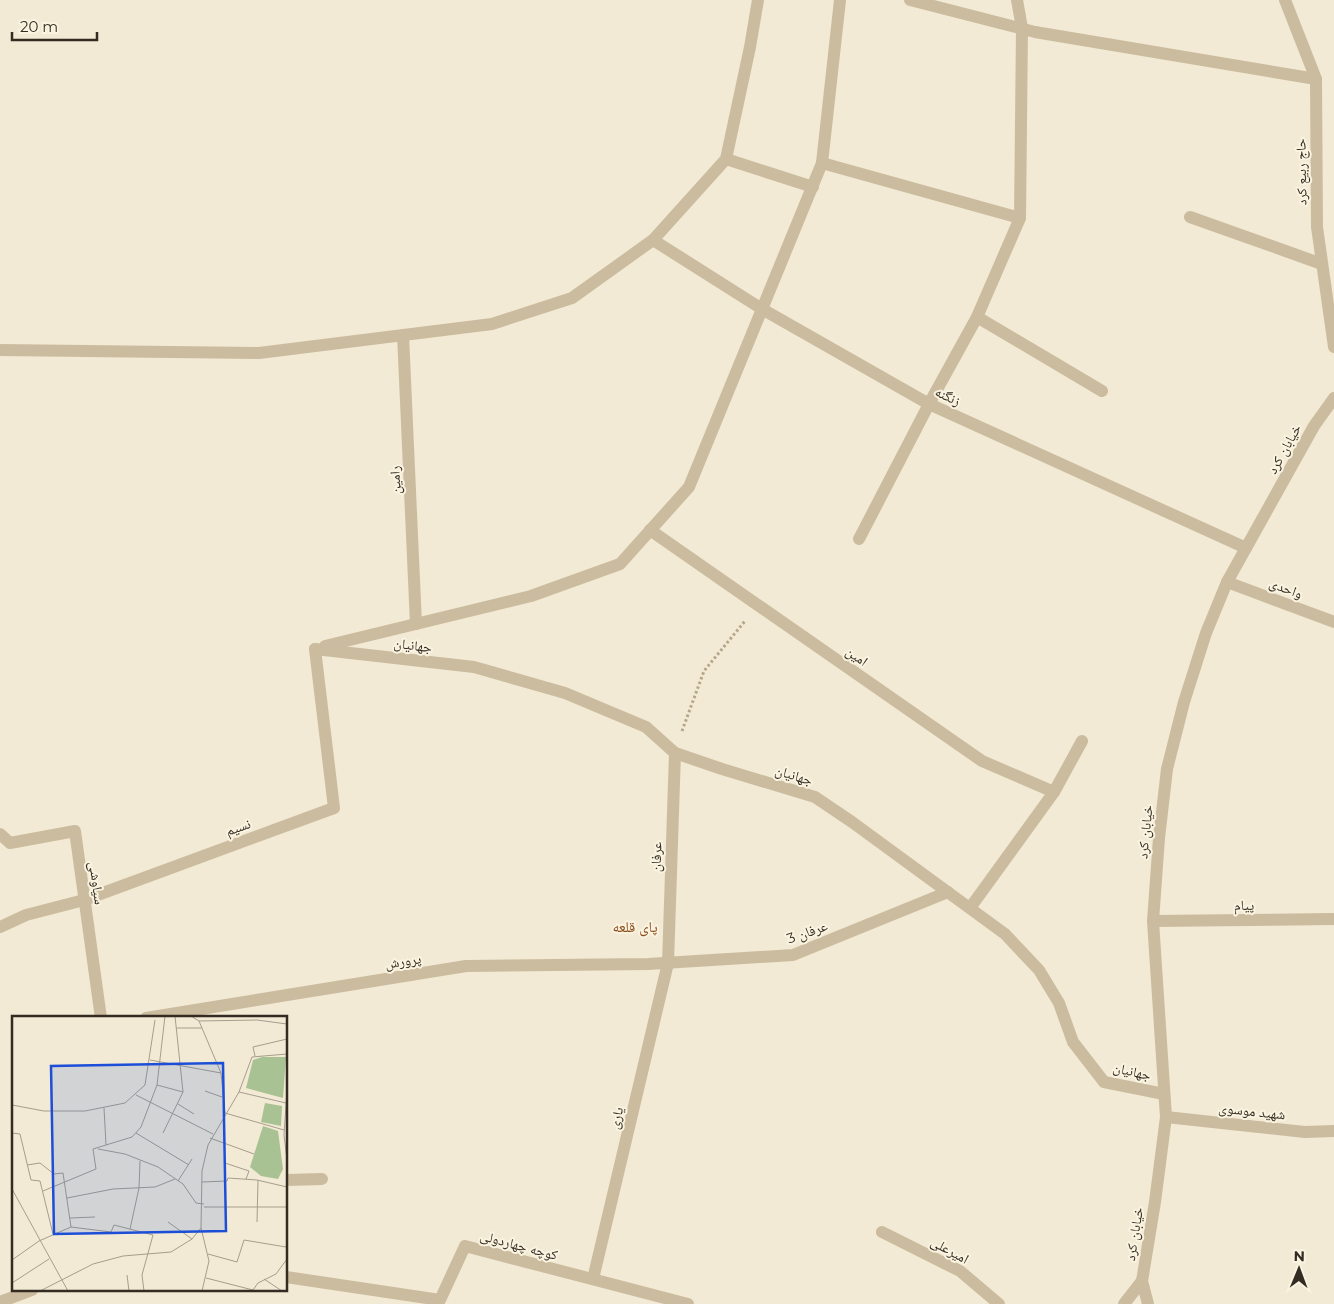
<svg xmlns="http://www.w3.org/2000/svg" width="1334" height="1304" viewBox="0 0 1334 1304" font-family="Montserrat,'Noto Naskh Arabic',sans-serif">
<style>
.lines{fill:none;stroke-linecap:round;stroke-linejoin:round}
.path{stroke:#b6a689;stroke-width:3;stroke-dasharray:2.5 2.5;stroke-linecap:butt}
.minor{stroke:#cbbc9f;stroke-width:12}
.tertiary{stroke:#cbbc9f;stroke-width:12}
.labels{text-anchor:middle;stroke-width:4;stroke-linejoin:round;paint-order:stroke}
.street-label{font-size:14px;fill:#342c23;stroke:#faf3e0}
.neighbourhood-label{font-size:15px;fill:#894816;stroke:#faf3e0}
.inset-road{fill:none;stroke:#a69e8d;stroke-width:1}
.view{fill:#1d4ed8;fill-opacity:0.15;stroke:#1d4ed8;stroke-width:2.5}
.inset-edge{fill:none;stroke:#342c23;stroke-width:2.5}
</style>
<rect width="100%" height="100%" fill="#f2ead4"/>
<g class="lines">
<!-- path -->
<polyline class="path" points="682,731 704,671 745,621"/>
<!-- minor -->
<g class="minor">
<polyline points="910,0 1035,32 1316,79"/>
<polyline points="1285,0 1316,79 1317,227 1334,347"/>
<polyline points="726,159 813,187"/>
<polyline points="822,163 1020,218"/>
<polyline points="1190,217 1322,264"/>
<polyline points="653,240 762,309 929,404 1246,548"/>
<polyline points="977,317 1102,391"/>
<polyline points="403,335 416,624"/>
<polyline points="0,350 259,353 492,324 572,298 653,240 726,159 750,47 758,0"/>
<polyline points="650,530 982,761 1054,792"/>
<polyline points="859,539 929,404 977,317 1020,218 1022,28 1017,0"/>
<polyline points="1227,582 1334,622"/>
<polyline points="325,646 531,596 620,564 689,487 822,163 840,0"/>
<polyline points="315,649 474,667 565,693 646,727 675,753 722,769 815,797 852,822 1005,934 1039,970 1059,1003 1073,1042 1104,1082 1164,1094"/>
<polyline points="0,834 10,843 75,831 101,1018"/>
<polyline points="970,908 1054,792 1082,741"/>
<polyline points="1153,921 1334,919"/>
<polyline points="0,927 26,915 84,900 334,808 315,649"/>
<polyline points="146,1018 466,966 648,964 793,955 948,892"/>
<polyline points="1166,1117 1305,1132 1334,1131"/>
<polyline points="286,1180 322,1179"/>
<polyline points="882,1232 960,1271 999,1304"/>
<polyline points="286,1277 440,1300 465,1246 688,1304"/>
<polyline points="593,1279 668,963 675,753"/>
<polyline points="0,1302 32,1290"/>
</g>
<!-- tertiary -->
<g class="tertiary">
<polyline points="1124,1304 1142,1281"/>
<polyline points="1148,1304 1142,1281 1155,1202 1166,1117 1153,921 1159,838 1167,769 1184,702 1206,633 1227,582 1314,426 1334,398"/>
</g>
</g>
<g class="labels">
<!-- street labels -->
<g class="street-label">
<text transform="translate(1301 172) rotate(-91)" y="5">حاج ربیع کرد</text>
<text transform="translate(948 396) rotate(25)" y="5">زنگنه</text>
<text transform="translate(1284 449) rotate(-61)" y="5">خیابان کرد</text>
<text transform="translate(395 480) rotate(-93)" y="5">رامین</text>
<text transform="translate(1286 588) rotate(21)" y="5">واحدی</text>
<text transform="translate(413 645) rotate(7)" y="5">جهانیان</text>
<text transform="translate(857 656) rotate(35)" y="5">امین</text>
<text transform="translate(794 775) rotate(17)" y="5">جهانیان</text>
<text transform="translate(238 827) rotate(-20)" y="5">نسیم</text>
<text transform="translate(1145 832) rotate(-84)" y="5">خیابان کرد</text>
<text transform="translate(656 857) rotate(-88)" y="5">عرفان</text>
<text transform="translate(97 883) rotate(82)" y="5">سیاوشی</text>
<text transform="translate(1244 905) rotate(-1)" y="5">پیام</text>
<text transform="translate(807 932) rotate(-20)" y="5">عرفان 3</text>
<text transform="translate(403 961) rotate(-9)" y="5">پرورش</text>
<text transform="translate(1132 1071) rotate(13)" y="5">جهانیان</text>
<text transform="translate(1252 1111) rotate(6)" y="5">شهید موسوی</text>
<text transform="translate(616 1118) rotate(-77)" y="5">یاری</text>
<text transform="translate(1134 1234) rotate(-81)" y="5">خیابان کرد</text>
<text transform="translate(519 1245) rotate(15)" y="5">کوچه چهاردولی</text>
<text transform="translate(950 1250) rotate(29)" y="5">امیرعلی</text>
</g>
<!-- neighbourhood labels -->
<g class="neighbourhood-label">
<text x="635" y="932">پای قلعه</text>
</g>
</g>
<!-- overview -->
<g transform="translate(12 1016)">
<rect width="275" height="275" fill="#f2ead4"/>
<path d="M250,41H274L271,82L234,72L241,44ZM253,87L270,90L269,110L249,106ZM251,110L266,115L271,153L266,163L249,160L238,151Z" fill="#a9c293"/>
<path class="inset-road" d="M179,0L187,5L209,57L213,97L272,114M187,5L245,4L275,8M164,12H190M243,40L241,31L275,23M138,44L209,57M145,69L171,76M275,74L272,119L275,144M193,75L210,81M227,76L274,87M124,79L201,118M166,88L182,98M0,89L32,95H73L113,87L133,69L143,4M92,92L94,129M0,117L8,118L19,164L28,165L41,218M124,117L177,149M151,117L171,76L163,0M198,122L242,138M81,133L120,121L129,111L145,69L153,0M86,133L113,138L146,151L171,168L184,187L192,188M213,147L237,155L234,163M15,149L28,147L42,158L51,157L59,211M166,165L180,143M190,166L215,165L216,162L245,164L275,171M0,173L56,275M31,175L84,153L81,133M55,182L101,173L143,171L163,163M192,191H275M58,202L83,201M156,206L180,223M245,206L246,164M118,213L127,172L128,145M196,238L225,246L232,224L274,231L275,228M0,244L27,225L59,211L99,216L102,209L141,219L130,259L132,275M115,259L117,275M194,262L241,274L246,267L264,258L275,243M252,263L270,275M0,267L37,243M28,275L81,248L111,240L159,236L180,223L189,212M190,275L197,245L189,212L190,155L196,129L227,76L240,41L275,38"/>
<path class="view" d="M211,47L214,215L42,218L39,50Z"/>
<rect width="275" height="275" class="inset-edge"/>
</g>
<!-- north arrow -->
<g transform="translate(1299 1269) rotate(1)" stroke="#faf3e0" stroke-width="4" paint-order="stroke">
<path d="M0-4L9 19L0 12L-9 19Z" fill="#342c23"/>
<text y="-8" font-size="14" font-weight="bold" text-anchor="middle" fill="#342c23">N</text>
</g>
<!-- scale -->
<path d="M12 32v8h85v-8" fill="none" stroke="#342c23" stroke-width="2.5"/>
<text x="20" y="32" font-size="15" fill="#342c23" stroke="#faf3e0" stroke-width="4" paint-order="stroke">20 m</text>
</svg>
